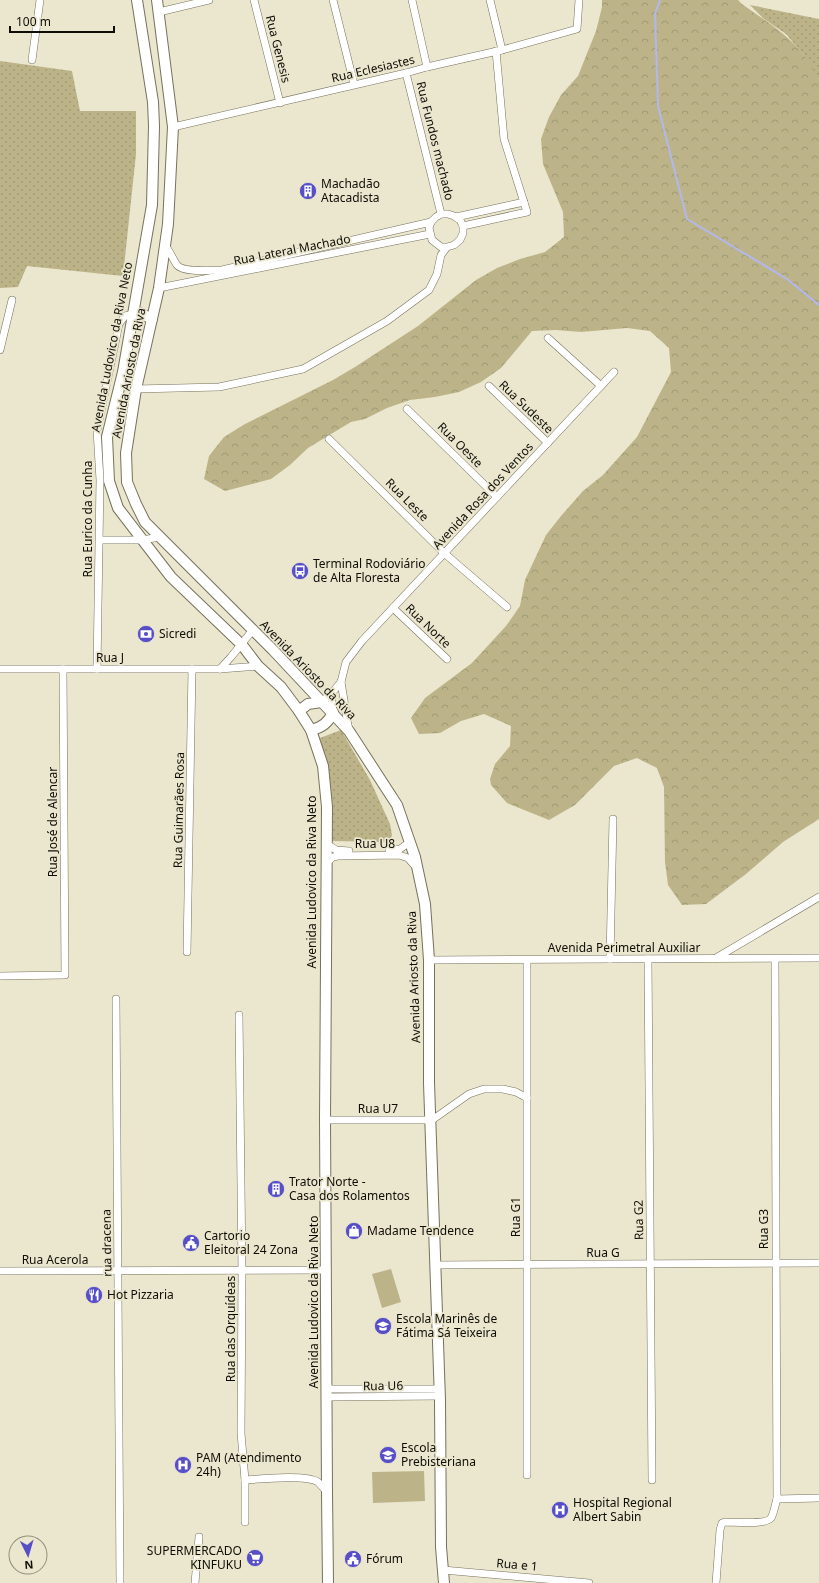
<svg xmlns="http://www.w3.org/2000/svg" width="819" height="1583" viewBox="0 0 819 1583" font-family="'Noto Sans',sans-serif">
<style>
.grass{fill:url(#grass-dots)}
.forest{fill:url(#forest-crowns)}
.pitch{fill:#bcb488}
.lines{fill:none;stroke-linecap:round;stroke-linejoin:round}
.stream{stroke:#b3b7ed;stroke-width:2}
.street-casing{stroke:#76725c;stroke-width:8}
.secondary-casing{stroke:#76725c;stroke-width:12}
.street{stroke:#fff;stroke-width:7}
.secondary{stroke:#fff;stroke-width:10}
.labels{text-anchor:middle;stroke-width:3.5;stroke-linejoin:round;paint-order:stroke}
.street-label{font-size:12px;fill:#0e0d05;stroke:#ebe6ce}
.poi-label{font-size:12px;fill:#0e0d05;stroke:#ebe6ce;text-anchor:start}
</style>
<defs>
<pattern id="grass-dots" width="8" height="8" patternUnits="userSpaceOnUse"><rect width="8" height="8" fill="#bcb488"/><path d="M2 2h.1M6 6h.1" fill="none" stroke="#a09a74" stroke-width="1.8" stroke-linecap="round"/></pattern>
<pattern id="forest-crowns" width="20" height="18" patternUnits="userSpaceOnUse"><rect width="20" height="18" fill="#bcb488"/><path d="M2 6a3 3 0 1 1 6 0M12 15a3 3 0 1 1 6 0" fill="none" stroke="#a09a74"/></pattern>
</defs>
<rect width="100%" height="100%" fill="#ebe6ce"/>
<!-- grass -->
<g class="grass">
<polygon points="750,5 819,19 819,81 803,54 786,34 764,19"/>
<polygon points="0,61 72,71 80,111 136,111 136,154 123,276 27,266 18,287 0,288"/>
<polygon points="341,730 370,780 390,824 392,835 390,842 332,841 333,806 320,738"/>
</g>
<!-- forest -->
<path class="forest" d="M602,0H738L742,4C774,27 803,43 819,81V819L783,842L746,874L706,904L682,905L668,885L665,862L664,787L657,768L637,758L614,766L575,805L549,820L507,803L491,785L490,779L495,764L510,746L511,726L484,714L461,721L440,733L419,734L411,718L425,698L472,663L506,626L520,606L525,580L546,535L561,516L583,491L603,475L637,437L671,372L669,348L650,331L627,328L581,332L556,330L532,331L501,368L481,382L459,392L435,397L410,400L387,408L365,419L351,422L308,448L290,465L271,479L225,491L204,479L209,456L224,437L245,424L333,380L355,367L418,326L476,280L497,268L520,259L545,252L564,237L563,212L543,164L541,139L549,117L561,95L578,76L596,31L602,7Z"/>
<!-- pitch -->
<g class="pitch">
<polygon points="391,1269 401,1302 382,1308 372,1274"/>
<polygon points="424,1471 425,1501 373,1503 372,1472"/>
</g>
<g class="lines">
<!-- stream -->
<polyline class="stream" points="660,0 655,14 658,106 687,219 787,279 819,305"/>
<defs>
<g id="street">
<polyline points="254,0 280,103"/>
<polyline points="333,0 354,84"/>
<polyline points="412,0 427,67"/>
<polyline points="490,0 502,50"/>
<polyline points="159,12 209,0"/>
<polyline points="32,60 40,0"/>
<polyline points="406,73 441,214"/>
<polyline points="173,127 406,73 427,67 502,50 577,29 579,0"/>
<polyline points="456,217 524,202"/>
<polyline points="463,226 527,212 504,139 496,51"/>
<path d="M165,245C170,252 173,259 177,265C183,273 212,270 222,270L431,222"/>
<polyline points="159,288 430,234"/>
<polyline points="548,338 601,386"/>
<polyline points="0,350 12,300"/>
<polyline points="489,386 548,443"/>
<polyline points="136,389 219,387 303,369 387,321 429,290 437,274 441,255 447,247 454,245 460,240 463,233 463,226 460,220 454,216 448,214 441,214 436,217 431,222 429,228 432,240 441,247 447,247"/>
<polyline points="407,409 497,497"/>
<polyline points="329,439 444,553 507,607"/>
<polyline points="100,540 142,540 160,537"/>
<polyline points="393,608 447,659"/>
<polyline points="0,669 220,669 258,666"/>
<polyline points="97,669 100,480 97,430 119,324 125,316 133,314"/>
<polyline points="220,669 231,657 252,631"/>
<polyline points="341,682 349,731"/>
<polyline points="331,694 333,712"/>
<polyline points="321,702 331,694 341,682 346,662 362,641 614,372"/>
<polyline points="327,844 336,850 349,851"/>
<polyline points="389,850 400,849 410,842"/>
<polyline points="327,862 333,857 338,856 399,855 408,858 415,866"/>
<polyline points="187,952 192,669"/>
<polyline points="716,958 819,897"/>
<polyline points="610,959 613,819"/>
<polyline points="648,959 652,1480"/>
<polyline points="429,960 819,958"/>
<polyline points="527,960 527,1475"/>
<polyline points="0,976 65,975 63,669"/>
<polyline points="116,999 120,1583"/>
<polyline points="239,1015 242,1271 241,1433 245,1480 245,1522"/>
<polyline points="325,1120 432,1120 469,1094 484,1089 503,1089 516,1092 527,1098"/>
<polyline points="435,1265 819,1263"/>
<polyline points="0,1271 327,1270"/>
<polyline points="327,1389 439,1389"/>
<polyline points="327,1397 440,1396"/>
<path d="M245,1480C260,1479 306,1474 318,1482C321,1485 324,1489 327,1492"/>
<polyline points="777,1499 819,1498"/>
<polyline points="443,1570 589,1583"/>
<polyline points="195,1583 199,1537"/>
<path d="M716,1583L720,1530L722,1523L725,1522C735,1522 766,1525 771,1518C774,1513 775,1505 777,1499L775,959"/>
</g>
<g id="secondary">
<polyline points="137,0 153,102 154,126 152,205 123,372 107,437 109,481 118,508 171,577 242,645 258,666 281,687 299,711 311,730 323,766 327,807 325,1120 327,1492 328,1583"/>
<polyline points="157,0 173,127 168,224 159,288 136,389 126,453 127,482 136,504 145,522 273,650 349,731 397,805 415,857 425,904 429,960 429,1083 440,1400 441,1547 444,1583"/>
<polyline points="133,314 140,313 152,319"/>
<polyline points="299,711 308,704 321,702"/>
<path d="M311,730C322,728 329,722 333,712"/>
</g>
</defs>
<!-- street casing -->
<use href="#street" class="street-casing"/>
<!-- secondary casing -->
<use href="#secondary" class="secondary-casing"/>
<!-- street -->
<use href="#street" class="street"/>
<!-- secondary -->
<use href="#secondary" class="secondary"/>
</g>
<!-- icons -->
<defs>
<symbol id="building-disc" viewBox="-11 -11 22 22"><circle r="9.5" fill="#574fc7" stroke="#ebe6ce"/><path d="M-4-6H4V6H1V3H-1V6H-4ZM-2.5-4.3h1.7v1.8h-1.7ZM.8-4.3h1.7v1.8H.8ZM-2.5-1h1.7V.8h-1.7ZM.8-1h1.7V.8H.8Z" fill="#fff"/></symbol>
<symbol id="bus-disc" viewBox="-11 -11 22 22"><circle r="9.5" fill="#574fc7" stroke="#ebe6ce"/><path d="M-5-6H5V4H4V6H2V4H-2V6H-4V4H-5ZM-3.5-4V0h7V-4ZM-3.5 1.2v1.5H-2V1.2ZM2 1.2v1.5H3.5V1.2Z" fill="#fff"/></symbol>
<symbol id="bank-disc" viewBox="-11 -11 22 22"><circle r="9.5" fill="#574fc7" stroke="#ebe6ce"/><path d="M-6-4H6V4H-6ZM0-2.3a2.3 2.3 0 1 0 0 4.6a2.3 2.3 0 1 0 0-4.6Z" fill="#fff"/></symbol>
<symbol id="shop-disc" viewBox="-11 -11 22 22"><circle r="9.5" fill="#574fc7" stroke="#ebe6ce"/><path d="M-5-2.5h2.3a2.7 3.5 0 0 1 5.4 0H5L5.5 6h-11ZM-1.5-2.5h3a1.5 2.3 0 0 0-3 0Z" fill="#fff"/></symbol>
<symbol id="civic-disc" viewBox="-11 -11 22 22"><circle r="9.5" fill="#574fc7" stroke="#ebe6ce"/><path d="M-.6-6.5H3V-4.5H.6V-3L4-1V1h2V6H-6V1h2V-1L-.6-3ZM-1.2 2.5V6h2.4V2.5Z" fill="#fff"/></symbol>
<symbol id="restaurant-disc" viewBox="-11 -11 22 22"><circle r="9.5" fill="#574fc7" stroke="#ebe6ce"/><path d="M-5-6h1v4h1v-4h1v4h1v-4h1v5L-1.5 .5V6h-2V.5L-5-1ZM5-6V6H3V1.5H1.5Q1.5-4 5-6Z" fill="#fff"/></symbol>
<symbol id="school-disc" viewBox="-11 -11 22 22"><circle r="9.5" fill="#574fc7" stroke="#ebe6ce"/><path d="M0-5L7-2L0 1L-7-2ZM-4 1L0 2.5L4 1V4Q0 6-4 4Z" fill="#fff"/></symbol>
<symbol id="hospital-disc" viewBox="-11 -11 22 22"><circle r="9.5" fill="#574fc7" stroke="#ebe6ce"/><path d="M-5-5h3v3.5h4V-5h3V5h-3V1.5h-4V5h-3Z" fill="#fff"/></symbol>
<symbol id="supermarket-disc" viewBox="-11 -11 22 22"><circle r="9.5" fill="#574fc7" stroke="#ebe6ce"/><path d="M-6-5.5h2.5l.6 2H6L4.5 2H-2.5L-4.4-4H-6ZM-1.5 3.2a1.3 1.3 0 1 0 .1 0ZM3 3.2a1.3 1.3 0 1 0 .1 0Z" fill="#fff"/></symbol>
</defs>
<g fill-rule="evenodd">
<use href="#building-disc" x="298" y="181" width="20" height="20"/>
<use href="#bus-disc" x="290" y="561" width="20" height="20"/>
<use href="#bank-disc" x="136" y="624" width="20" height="20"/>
<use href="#building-disc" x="266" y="1179" width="20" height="20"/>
<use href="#shop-disc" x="344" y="1221" width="20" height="20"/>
<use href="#civic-disc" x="181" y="1233" width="20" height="20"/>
<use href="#restaurant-disc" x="84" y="1285" width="20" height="20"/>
<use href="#school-disc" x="373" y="1316" width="20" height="20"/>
<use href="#school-disc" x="378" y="1445" width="20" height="20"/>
<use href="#hospital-disc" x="173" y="1455" width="20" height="20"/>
<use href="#hospital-disc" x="550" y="1500" width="20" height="20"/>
<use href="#supermarket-disc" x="245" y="1548" width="20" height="20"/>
<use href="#civic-disc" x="343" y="1549" width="20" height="20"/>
</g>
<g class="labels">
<!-- street labels -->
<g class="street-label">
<text transform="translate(278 49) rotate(76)" y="4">Rua Genesis</text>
<text transform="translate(373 69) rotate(-13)" y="4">Rua Eclesiastes</text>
<text transform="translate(435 141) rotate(76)" y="4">Rua Fundos machado</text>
<text transform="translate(292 250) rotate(-11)" y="4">Rua Lateral Machado</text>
<text transform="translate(112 347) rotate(-79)" y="4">Avenida Ludovico da Riva Neto</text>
<text transform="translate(129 373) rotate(-79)" y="4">Avenida Ariosto da Riva</text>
<text transform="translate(526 407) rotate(44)" y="4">Rua Sudeste</text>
<text transform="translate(460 445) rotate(45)" y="4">Rua Oeste</text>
<text transform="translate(483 496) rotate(-47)" y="4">Avenida Rosa dos Ventos</text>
<text transform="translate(407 500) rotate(45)" y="4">Rua Leste</text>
<text transform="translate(88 519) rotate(-90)" y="4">Rua Eurico da Cunha</text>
<text transform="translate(428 626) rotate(44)" y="4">Rua Norte</text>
<text x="110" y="662">Rua J</text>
<text transform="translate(308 670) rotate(46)" y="4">Avenida Ariosto da Riva</text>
<text transform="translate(179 810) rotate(-89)" y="4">Rua Guimarães Rosa</text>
<text transform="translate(53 822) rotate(-90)" y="4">Rua José de Alencar</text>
<text x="375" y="848">Rua U8</text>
<text transform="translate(312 882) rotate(-90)" y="4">Avenida Ludovico da Riva Neto</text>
<text x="624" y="952">Avenida Perimetral Auxiliar</text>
<text transform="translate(414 977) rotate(-92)" y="4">Avenida Ariosto da Riva</text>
<text x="378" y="1113">Rua U7</text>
<text transform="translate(516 1217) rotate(-90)" y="4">Rua G1</text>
<text transform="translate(639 1220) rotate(-91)" y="4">Rua G2</text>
<text transform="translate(764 1229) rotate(-90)" y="4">Rua G3</text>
<text transform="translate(107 1243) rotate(-91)" y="4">rua dracena</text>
<text x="603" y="1257">Rua G</text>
<text x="55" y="1264">Rua Acerola</text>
<text transform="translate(314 1302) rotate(-90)" y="4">Avenida Ludovico da Riva Neto</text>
<text transform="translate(231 1329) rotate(-90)" y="4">Rua das Orquídeas</text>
<text transform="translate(383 1386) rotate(-1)" y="4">Rua U6</text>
<text transform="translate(517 1565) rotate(5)" y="4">Rua e 1</text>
</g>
<!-- poi labels -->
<g class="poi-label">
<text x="321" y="188">Machadão<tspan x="321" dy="14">Atacadista</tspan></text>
<text x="313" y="568">Terminal Rodoviário<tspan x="313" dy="14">de Alta Floresta</tspan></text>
<text x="159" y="638">Sicredi</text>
<text x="289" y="1186">Trator Norte -<tspan x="289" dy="14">Casa dos Rolamentos</tspan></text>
<text x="367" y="1235">Madame Tendence</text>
<text x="204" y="1240">Cartorio<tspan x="204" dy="14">Eleitoral 24 Zona</tspan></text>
<text x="107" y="1299">Hot Pizzaria</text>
<text x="396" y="1323">Escola Marinês de<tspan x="396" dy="14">Fátima Sá Teixeira</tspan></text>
<text x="401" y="1452">Escola<tspan x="401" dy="14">Prebisteriana</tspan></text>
<text x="196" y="1462">PAM (Atendimento<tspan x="196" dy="14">24h)</tspan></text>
<text x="573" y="1507">Hospital Regional<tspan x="573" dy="14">Albert Sabin</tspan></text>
<text x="242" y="1555" text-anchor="end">SUPERMERCADO<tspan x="242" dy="14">KINFUKU</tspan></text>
<text x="366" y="1563">Fórum</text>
</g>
</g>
<!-- north arrow -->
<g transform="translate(28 1555) rotate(175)"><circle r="19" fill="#ebe6ce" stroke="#938f7e"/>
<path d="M0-3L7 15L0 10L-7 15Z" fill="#574fc7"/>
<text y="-6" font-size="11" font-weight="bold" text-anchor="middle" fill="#0e0d05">N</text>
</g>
<!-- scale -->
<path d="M10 26v6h104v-6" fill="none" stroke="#0e0d05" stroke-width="2"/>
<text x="16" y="26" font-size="12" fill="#0e0d05" stroke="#ebe6ce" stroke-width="3" paint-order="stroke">100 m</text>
</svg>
